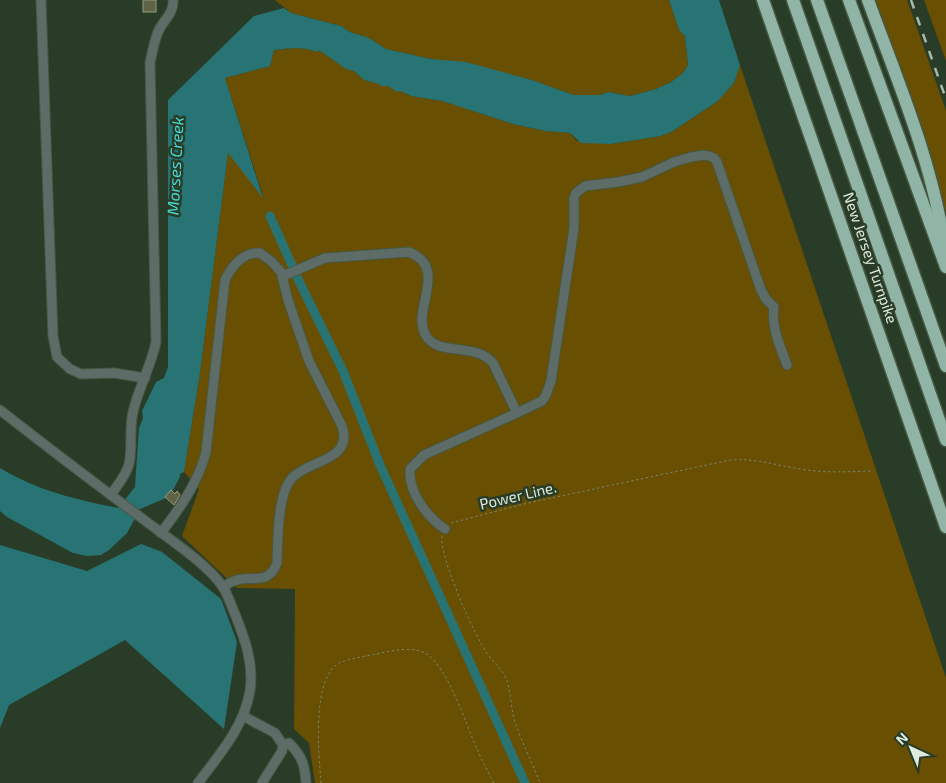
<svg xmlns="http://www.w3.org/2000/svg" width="946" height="783" viewBox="0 0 946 783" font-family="'Exo 2',sans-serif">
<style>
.green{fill:#694f01}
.water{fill:#287474}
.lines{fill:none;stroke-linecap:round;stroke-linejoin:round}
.canal{stroke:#287474;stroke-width:9}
.building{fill:#5f6346;stroke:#999d7e}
.minor-casing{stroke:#465844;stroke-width:11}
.highway-casing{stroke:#465844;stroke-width:15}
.path{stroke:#758573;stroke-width:1;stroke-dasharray:2.5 2.5;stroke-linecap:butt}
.minor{stroke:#5d6c66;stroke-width:9}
.highway{stroke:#90b4a5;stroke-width:12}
.rail{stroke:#abb9a9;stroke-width:2.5;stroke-dasharray:9 9;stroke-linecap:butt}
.labels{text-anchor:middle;stroke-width:5;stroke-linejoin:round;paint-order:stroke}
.street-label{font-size:15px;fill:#dfebdd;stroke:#293c27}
.water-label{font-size:16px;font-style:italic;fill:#47dadb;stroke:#293c27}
</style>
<rect width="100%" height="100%" fill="#293c27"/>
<!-- green -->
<g class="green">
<polygon points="275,0 669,0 679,30 685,36 688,65 683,73 671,82 656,89 630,96 608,92 600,95 574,95 532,80 461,62 459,63 431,59 386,49 369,38 350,32 341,26 291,13"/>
<polygon points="872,0 907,0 944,105 946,111 946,217"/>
<polygon points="924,0 946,0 946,61"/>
<polygon points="296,48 309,49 315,52 319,50 346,68 354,71 364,80 388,86 397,92 400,91 411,96 442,101 513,124 545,131 570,133 577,141 611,144 661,136 673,131 718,101 734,83 740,65 946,678 946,783 315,783 309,743 294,729 295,589 237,588 182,536 199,489 184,472 200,373 228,152 263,196 225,78 270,66 274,50"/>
</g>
<!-- water -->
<g class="water">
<path d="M669,0H719L740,65L734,83L718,101L673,131L661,136L611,144L581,143L570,133L545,131L513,124L442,101L411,96L400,91L397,92L388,86H381L379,84L364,80L354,71L346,69L319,50L316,52C302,46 288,49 274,50L270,66L225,78L263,198L228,153L200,373L184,472L180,474V477L173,490L166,498L140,509L127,533L109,550L101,555L87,556L73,553L7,517L0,511V468C39,491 74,499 118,508L135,487L138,442L139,428L143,418L142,411L156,382L164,378L168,367V100L254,16L284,8L291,13L341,26L350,32L369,38L386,49L431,59L466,62L532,80L574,95H600L608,92L630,96L656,89L671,82L683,73L688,65L685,36L679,30Z"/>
<polygon points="141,544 162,552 221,599 237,642 224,729 125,640 9,705 0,728 0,545 87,571"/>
</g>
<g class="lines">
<!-- canal -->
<polyline class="canal" points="270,216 299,281 343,371 380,465 525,783"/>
</g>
<!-- building -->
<g class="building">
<rect x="143" y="0" width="13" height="12"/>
<polygon points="171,490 175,494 177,491 180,495 174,505 165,497"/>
</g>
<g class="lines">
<defs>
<g id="minor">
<polyline points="41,0 53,336 57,357 70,369 81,374 114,373 145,378"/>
<path d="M283,276L325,258L409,252C449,268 412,309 425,334C437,358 474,341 493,363L517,413"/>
<path d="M0,410C46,446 92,481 139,516C163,535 206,562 223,587C228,595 231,605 235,614C245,639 254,664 250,691C244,727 219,755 198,783"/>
<path d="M111,495C118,484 129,472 130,458C132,441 129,424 134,408C140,385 151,366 156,342L150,63C152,53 154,42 158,32C163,20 174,14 173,0"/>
<path d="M445,529C427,517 408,492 410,469L424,455L517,413L542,401L546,395L551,381L574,228V198L576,193L585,186L618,182L642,177L674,162L691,157L703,155L709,156L714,158L717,162L761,290L766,299L774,307C771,327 780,346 787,365"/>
<path d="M161,533C180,508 198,483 206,452L225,280C232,266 243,252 260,253L272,262L281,272L288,300L309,361L342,426C354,461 308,460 292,478C277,494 278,542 277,563C268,587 251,574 234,581C230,582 227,585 223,587"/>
<polyline points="243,716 275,733 283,745 282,751 262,783"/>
<path d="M283,745L289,743C302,756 305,765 306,783"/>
</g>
<g id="highway">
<polyline points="763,0 946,527"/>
<polyline points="793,0 946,440"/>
<polyline points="817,0 946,366"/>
<polyline points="849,0 946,267"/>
<path d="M868,0C898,82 933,163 945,250"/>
</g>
</defs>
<!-- minor casing -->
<use href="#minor" class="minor-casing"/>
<!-- highway casing -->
<use href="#highway" class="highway-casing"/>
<!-- path -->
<g class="path">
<path d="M451,523L528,503L730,460C756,458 775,465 800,469C824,473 847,472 871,471"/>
<path d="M442,536C439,556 473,632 485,650C491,661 503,669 507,681C511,693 511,707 514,719C521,741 532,762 540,783"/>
<path d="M321,783C319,756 311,679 339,663C348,659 366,656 376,654C391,651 411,646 425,653C448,666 466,725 477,749C482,761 488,772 494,783"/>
</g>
<!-- minor -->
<use href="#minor" class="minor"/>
<!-- highway -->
<use href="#highway" class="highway"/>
<!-- rail -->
<polyline class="rail" points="911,0 946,99"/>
</g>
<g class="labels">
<!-- street labels -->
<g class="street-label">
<text transform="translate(870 258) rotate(71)" y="5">New Jersey Turnpike</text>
<text transform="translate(518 496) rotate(-13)" y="5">Power Line.</text>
</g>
<!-- water labels -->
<g class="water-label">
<text transform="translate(175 166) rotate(-87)" y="6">Morses Creek</text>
</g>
</g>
<!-- north arrow -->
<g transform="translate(911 748) rotate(316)" stroke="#293c27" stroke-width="4" paint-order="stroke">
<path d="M0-4L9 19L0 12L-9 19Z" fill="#dfebdd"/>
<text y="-8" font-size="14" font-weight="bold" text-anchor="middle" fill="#dfebdd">N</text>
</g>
</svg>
